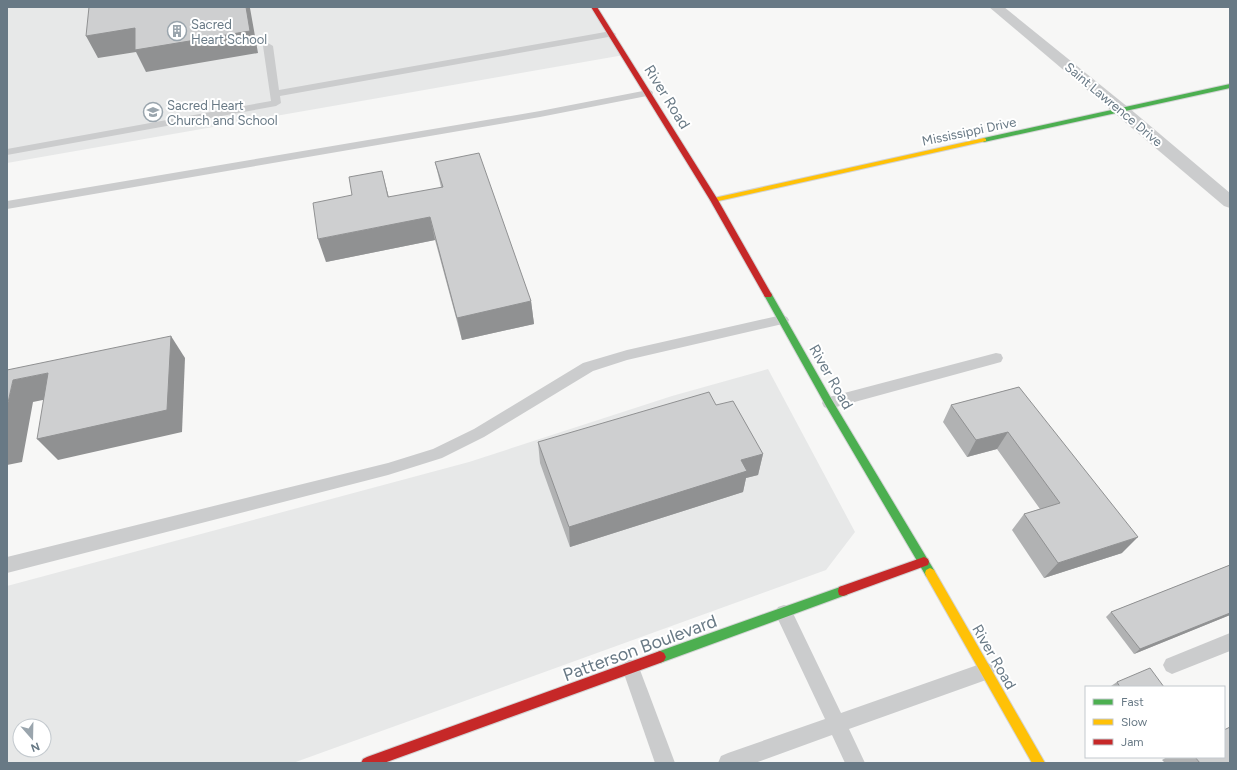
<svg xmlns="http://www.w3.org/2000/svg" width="1237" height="770" viewBox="0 0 1237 770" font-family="Figtree,sans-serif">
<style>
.built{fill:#e7e8e8;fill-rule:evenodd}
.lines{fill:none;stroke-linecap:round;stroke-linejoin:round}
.fast-casing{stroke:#d3d4d5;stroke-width:2}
.slow-casing{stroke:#d3d4d5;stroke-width:2}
.jam-casing{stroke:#d3d4d5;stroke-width:2}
.lane{fill:#cbcccd;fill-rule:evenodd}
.street{fill:#cbcccd;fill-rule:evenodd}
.fast{fill:#4caf50;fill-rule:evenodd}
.slow{fill:#ffc107;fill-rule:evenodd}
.jam{fill:#c62828;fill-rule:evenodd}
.wall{fill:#b1b2b3}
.shaded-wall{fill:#909192}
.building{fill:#cecfd0;stroke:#909192}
.labels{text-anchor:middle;stroke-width:4;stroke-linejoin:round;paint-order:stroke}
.far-poi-label{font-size:13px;fill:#687985;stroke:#fff;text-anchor:start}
.far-street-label{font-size:13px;fill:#687985;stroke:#fff}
.street-label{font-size:15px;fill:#687985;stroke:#fff}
.near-street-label{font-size:18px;fill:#687985;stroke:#fff}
</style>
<rect width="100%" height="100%" fill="#f7f7f6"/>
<!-- built -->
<g class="built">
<polygon points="7,7 594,7 624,55 7,163"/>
<path d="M768,369L855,532L826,570L293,763H7V586L469,462L672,396ZM20,726H44V750H20Z"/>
</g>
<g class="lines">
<defs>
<g id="fast">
<polygon points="1230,84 1230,88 984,142 981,140 984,138"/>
<polygon points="768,292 771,293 832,400 934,570 935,573 934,576 930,578 926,576 826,406 764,295"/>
<polygon points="843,586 847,587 848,591 847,595 843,596 660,663 656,661 654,657 656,653 660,651"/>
</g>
<g id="slow">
<polygon points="984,138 986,139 986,141 714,202 710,200 714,198"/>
<polygon points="930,568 934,570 1045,763 1032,763 926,576 925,573 926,570"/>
</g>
<g id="jam">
<polygon points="591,7 597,7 718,200 772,295 771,297 765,297 710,200"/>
<polygon points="924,557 928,559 929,562 928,565 843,596 839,595 838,591 839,587"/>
<polygon points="660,651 664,653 666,657 664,661 660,663 384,763 361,763 363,759 367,757"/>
</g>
</defs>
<!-- fast casing -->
<use href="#fast" class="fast-casing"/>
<!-- slow casing -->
<use href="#slow" class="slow-casing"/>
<!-- jam casing -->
<use href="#jam" class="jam-casing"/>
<!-- lane -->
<g class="lane">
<polygon points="611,31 616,34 614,36 280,96 281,103 276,106 7,155 7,149 271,101 263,46 268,43 273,46 279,90"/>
<polygon points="648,90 652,91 653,93 652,95 540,117 7,209 7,201 540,111"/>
<polygon points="782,315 787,317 789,320 787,323 627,360 593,371 484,437 442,458 388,475 7,573 7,557 388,463 433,449 474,429 583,363 627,350"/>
<polygon points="996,353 1001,354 1003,358 1001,362 829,409 824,407 822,403 824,399 829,397"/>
<polygon points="784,605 790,607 841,713 986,662 992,665 995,671 992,677 986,680 849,729 865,763 845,763 832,735 755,763 718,763 721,756 728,753 825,719 775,613 778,607"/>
<polygon points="1230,633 1230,651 1172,674 1166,671 1163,665 1166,659"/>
<polygon points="631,659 637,662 675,763 655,763 622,668 625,662"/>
</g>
<!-- street -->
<polygon class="street" points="989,7 1004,7 1129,108 1230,193 1230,208 1224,206"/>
<!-- fast -->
<use href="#fast" class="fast"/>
<!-- slow -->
<use href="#slow" class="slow"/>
<!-- jam -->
<use href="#jam" class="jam"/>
</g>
<!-- wall -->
<g class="wall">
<polygon points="435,162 531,301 534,324 462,340 435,240 326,262 441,187"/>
<polygon points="1019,387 1122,553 1044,578 1012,530 1024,514 1040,509 997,449 967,457 943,422 951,405"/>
<polygon points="716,405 763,454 758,475 746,478 743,492 570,547 540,463 538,442"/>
<polygon points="1230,565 1230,615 1134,654 1106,617 1111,612"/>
<polygon points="1117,682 1164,687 1111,687 1111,686"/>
<polygon points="1167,757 1224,757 1230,763 1165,763 1162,760"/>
</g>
<!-- shaded-wall -->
<g class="shaded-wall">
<polygon points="246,7 259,7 250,8 258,53 146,72 136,52 98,58 86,36"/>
<polygon points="382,171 388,194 394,221 388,197"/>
<polygon points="430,217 435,240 326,262 318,239"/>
<polygon points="531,301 534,324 462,340 457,318"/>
<polygon points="171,336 185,358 182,432 58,460 37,439"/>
<polygon points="48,373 67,395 33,402 22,462 7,465 7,407 13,380"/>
<polygon points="1008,432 997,449 967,457 976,440"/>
<polygon points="763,454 758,475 746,478 743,492 570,547 569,527 741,460"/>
<polygon points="1138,537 1122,553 1044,578 1058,563"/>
<polygon points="1230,613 1230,615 1134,654 1140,649"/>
</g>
<!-- building -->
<g class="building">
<polygon points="89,7 246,7 250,31 135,50 135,28 86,36"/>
<polygon points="479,153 531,301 457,318 430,217 318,239 313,203 352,195 349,177 382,171 388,197 443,187 435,162"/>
<polygon points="171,336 167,410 37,439 48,373 13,380 7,407 7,370"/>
<polygon points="1019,387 1138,537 1058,563 1024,514 1060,503 1008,432 976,440 951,405"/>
<polygon points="709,392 716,405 733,401 763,454 741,460 747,471 569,527 538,442"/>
<polygon points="1230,565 1230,613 1140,649 1111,612"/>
<polygon points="1150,668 1164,687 1120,687 1117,682"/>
<polygon points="1230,727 1230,763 1200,763 1195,757 1224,757 1224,730"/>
</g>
<!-- icons -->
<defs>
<symbol id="building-ring" viewBox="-11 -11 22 22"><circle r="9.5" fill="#fff" stroke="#9aa5ad" stroke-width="1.5"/><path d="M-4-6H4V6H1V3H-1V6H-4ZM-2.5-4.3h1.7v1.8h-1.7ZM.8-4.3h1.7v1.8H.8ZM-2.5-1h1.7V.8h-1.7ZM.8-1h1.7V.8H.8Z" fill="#9aa5ad"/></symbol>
<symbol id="school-ring" viewBox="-11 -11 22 22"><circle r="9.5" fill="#fff" stroke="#9aa5ad" stroke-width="1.5"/><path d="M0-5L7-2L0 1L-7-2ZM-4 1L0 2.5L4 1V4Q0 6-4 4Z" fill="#9aa5ad"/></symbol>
</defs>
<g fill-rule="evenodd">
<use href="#building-ring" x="166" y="20" width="22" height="22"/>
<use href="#school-ring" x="142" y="101" width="22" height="22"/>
</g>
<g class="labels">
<!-- far-poi labels -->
<g class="far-poi-label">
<text x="191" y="29">Sacred<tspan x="191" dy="15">Heart School</tspan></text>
<text x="167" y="110">Sacred Heart<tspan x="167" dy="15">Church and School</tspan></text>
</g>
<!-- far-street labels -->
<g class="far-street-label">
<text transform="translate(1114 104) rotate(40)" y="5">Saint Lawrence Drive</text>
<text transform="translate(969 131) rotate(-12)" y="5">Mississippi Drive</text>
</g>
<!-- street labels -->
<g class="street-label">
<text transform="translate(667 97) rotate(58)" y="5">River Road</text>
<text transform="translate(831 377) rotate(60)" y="5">River Road</text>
<text transform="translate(994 657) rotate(60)" y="5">River Road</text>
</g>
<!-- near-street labels -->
<g class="near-street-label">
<text transform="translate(640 648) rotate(-20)" y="6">Patterson Boulevard</text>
</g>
</g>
<!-- border -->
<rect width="1237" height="770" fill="none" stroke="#687985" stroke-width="16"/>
<!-- legend -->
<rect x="1085" y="686" width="140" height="72" fill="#ffffff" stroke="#c3c9ce"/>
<rect x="1093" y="699" width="20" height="6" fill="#4caf50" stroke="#c3c9ce"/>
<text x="1121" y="706" font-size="12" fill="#687985">Fast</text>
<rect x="1093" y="719" width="20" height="6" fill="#ffc107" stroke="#c3c9ce"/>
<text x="1121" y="726" font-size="12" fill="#687985">Slow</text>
<rect x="1093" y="739" width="20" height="6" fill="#c62828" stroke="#c3c9ce"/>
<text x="1121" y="746" font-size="12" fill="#687985">Jam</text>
<!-- north arrow -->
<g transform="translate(32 738) rotate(160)"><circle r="19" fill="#ffffff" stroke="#c3c9ce"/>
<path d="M0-3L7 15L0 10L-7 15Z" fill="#9aa5ad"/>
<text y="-6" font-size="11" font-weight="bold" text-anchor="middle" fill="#687985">N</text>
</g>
</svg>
